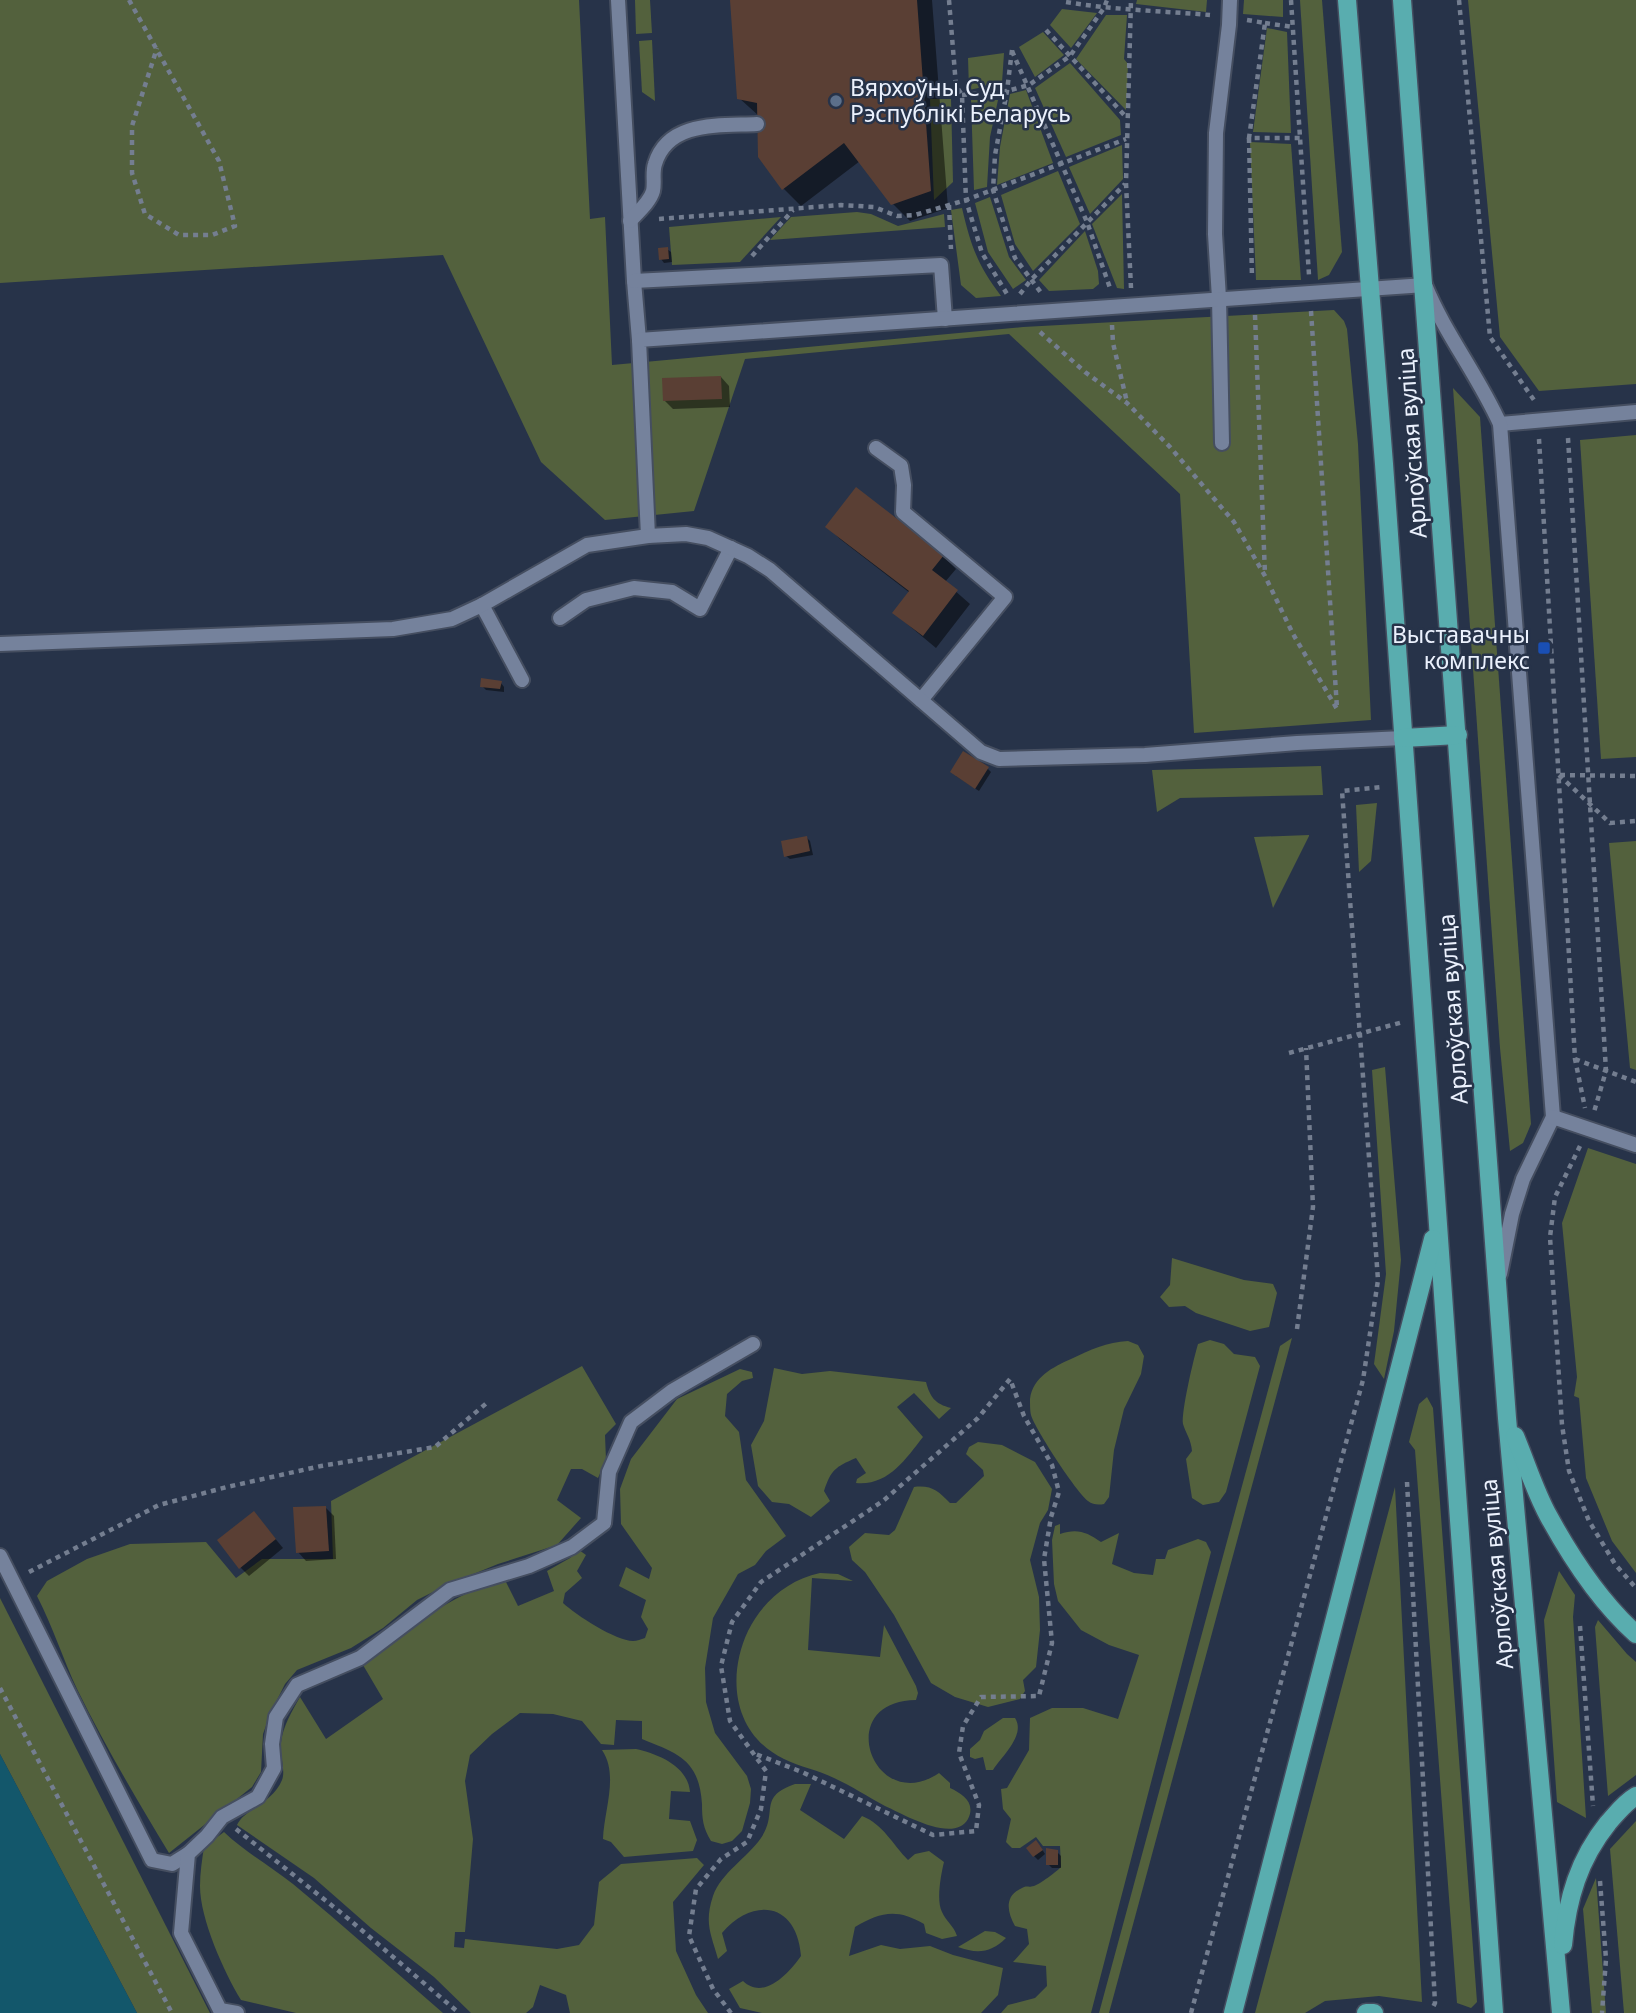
<svg xmlns="http://www.w3.org/2000/svg" width="1636" height="2013" viewBox="0 0 1636 2013" font-family="'Noto Sans',sans-serif">
<style>
.green{fill:#53613d}
.water{fill:#13576b}
.shadow{fill:#0007}
.building{fill:#5a3f34}
.lines{fill:none;stroke-linecap:round;stroke-linejoin:round}
.service-casing{stroke:#454e60;stroke-width:18}
.primary-casing{stroke:#454e60;stroke-width:21}
.path{stroke:#747e90;stroke-width:4.5;stroke-dasharray:5 5;stroke-linecap:butt}
.service{stroke:#75829c;stroke-width:14}
.primary{stroke:#59adaf;stroke-width:18}
.service-dot{fill:#5c6f8a;stroke:#273349;stroke-width:2.5}
.transit-dot{fill:#1a4fb4;stroke:#273349;stroke-width:2.5}
.labels{text-anchor:middle;stroke-width:5;stroke-linejoin:round;paint-order:stroke}
.poi-label{font-size:23px;fill:#ebf1fd;stroke:#273349;text-anchor:start}
.street-label{font-size:23px;fill:#ebf1fd;stroke:#273349}
</style>
<rect width="100%" height="100%" fill="#273349"/>
<!-- green -->
<g class="green">
<polygon points="0,0 579,0 590,219 605,217 612,365 1023,327 1334,310 1344,321 1347,329 1358,444 1371,720 1194,733 1180,494 1009,334 745,359 694,511 605,520 541,462 443,255 0,283"/>
<polygon points="635,0 650,0 652,33 636,34"/>
<polygon points="1137,0 1207,0 1206,12 1136,4"/>
<polygon points="1244,0 1283,0 1283,17 1243,14"/>
<polygon points="1300,0 1322,0 1342,252 1329,275 1318,280"/>
<polygon points="1468,0 1636,0 1636,384 1539,391 1500,337"/>
<polygon points="1062,9 1097,13 1071,48 1050,25"/>
<polygon points="1106,15 1127,15 1124,59 1128,64 1126,110 1076,59"/>
<polygon points="1267,28 1287,32 1291,133 1253,132"/>
<polygon points="1043,32 1064,55 1035,77 1019,47"/>
<polygon points="652,40 655,101 642,92 639,41"/>
<polygon points="1004,53 1002,83 969,90 968,58"/>
<polygon points="1070,63 1120,120 1121,135 1066,157 1035,88"/>
<polygon points="1026,90 1053,163 997,185 1000,147 1010,94"/>
<polygon points="930,99 951,99 953,182 934,200"/>
<polygon points="971,100 998,100 990,137 987,187 974,190"/>
<polygon points="1250,142 1291,144 1301,280 1256,280"/>
<polygon points="1122,145 1123,179 1090,214 1069,167"/>
<polygon points="1058,171 1080,224 1033,271 1015,244 1001,195"/>
<polygon points="1122,194 1124,289 1117,288 1092,224"/>
<polygon points="990,197 1009,257 1026,280 1013,289 988,252 975,203"/>
<path d="M962,208C971,246 977,264 1001,296L976,298L961,285L951,210Z"/>
<polygon points="857,212 871,214 898,226 944,214 945,227 770,240 791,217"/>
<polygon points="781,217 740,262 672,265 669,227"/>
<polygon points="1085,231 1098,271 1099,284 1093,289 1049,291 1039,280"/>
<polygon points="1453,388 1480,417 1531,1124 1523,1143 1510,1151 1500,1048"/>
<polygon points="1636,435 1636,757 1601,759 1580,440"/>
<polygon points="1321,766 1323,795 1180,798 1157,812 1152,770"/>
<polygon points="1377,803 1371,861 1359,872 1356,805"/>
<polygon points="1309,835 1309,836 1273,908 1254,837"/>
<polygon points="1636,841 1636,1070 1630,1068 1609,843"/>
<polygon points="1385,1067 1401,1260 1394,1331 1384,1379 1374,1364 1386,1274 1372,1070"/>
<polygon points="1588,1148 1636,1164 1636,1573 1612,1541 1586,1478 1579,1398 1574,1396 1577,1377 1562,1223"/>
<polygon points="1172,1258 1244,1280 1273,1284 1277,1293 1269,1327 1250,1331 1196,1313 1185,1306 1169,1307 1160,1297 1170,1285"/>
<polygon points="1292,1338 1109,2013 1099,2013 1280,1346"/>
<path d="M1210,1340L1224,1344L1234,1354L1255,1357L1260,1366L1226,1492L1219,1502L1203,1505L1192,1498L1186,1459L1192,1451C1191,1439 1186,1434 1183,1424C1181,1412 1194,1357 1198,1344Z"/>
<path d="M1128,1341L1138,1345L1144,1356L1141,1374L1124,1409L1114,1450L1109,1497L1104,1504C1099,1505 1093,1505 1088,1501C1077,1493 1035,1429 1031,1415C1030,1411 1030,1403 1030,1399C1033,1377 1053,1367 1071,1359C1090,1350 1107,1342 1128,1341Z"/>
<path d="M582,1366L616,1424L605,1435L606,1460L598,1478L582,1469H571L557,1500L581,1518L557,1545L498,1564L449,1584L417,1600L383,1628L351,1648L297,1670L285,1684L271,1712L263,1734L261,1772L252,1787L169,1853C137,1800 105,1746 77,1689C63,1659 53,1627 37,1596L47,1581L87,1559L130,1544L206,1542L236,1578L262,1559H333L331,1501Z"/>
<path d="M774,1368L802,1374L830,1371L926,1382C930,1397 935,1404 951,1408L939,1419L914,1393L897,1407L923,1437C905,1460 888,1486 856,1483L857,1479L866,1473L856,1458C835,1467 831,1470 824,1491L830,1501L811,1517L789,1504L772,1502L758,1486L751,1445L764,1421Z"/>
<path d="M740,1369L752,1372L753,1378L742,1381L727,1394L725,1416L739,1432L746,1480L786,1536L766,1551L755,1565L738,1574L713,1618L705,1668L706,1702L715,1733L747,1776L751,1789L750,1803L742,1831L732,1841L722,1844L711,1841C703,1828 702,1819 702,1804C699,1760 679,1754 642,1739V1721L616,1720L614,1745L601,1744L582,1721L553,1714L520,1713L492,1734L470,1755L465,1781L473,1839L465,1932H455L454,1947L464,1948L465,1939L557,1949L579,1945L594,1925L599,1882L621,1864L697,1858L704,1865L673,1902L676,1951L696,1995L708,2013H570L566,1995L540,1985L533,2007L526,2013H471L434,1977L371,1928L314,1878L237,1825C244,1809 273,1803 282,1780C286,1770 279,1754 281,1742C283,1726 292,1711 300,1697L326,1739L383,1699L363,1665C407,1631 449,1593 505,1580L518,1606L554,1591L547,1571L570,1558L579,1550L586,1555L577,1571L582,1578L565,1593L563,1603C576,1615 616,1641 633,1641C637,1641 641,1639 645,1638L648,1629L641,1617L646,1600L619,1586L626,1567L649,1579L652,1568L621,1524L620,1489L631,1459L677,1399Z"/>
<polygon points="1427,1397 1433,1408 1477,2002 1471,2008 1457,2003 1415,1450 1409,1442 1419,1404"/>
<path d="M978,1442L1002,1445L1035,1462L1052,1489L1048,1510L1040,1523L1030,1560L1039,1597L1040,1630L1036,1667L1023,1680L1025,1691L1020,1699L988,1707L955,1697L931,1683L894,1615L865,1572L852,1560L849,1547L865,1533L889,1535L895,1530L914,1487C932,1485 938,1491 950,1503H956L984,1476L983,1470L966,1454L969,1447Z"/>
<polygon points="1395,1487 1422,2002 1379,1996 1325,2001 1305,2013 1255,2013"/>
<path d="M1060,1524V1534C1077,1528 1087,1532 1101,1542L1119,1533L1112,1564L1134,1573L1153,1575L1156,1559H1165L1168,1550L1198,1539L1206,1542L1211,1552L1091,2013H1001L1008,2005L1035,1998L1047,1986L1046,1966L1013,1962L1029,1944L1027,1929L1015,1926C1007,1912 1004,1896 1022,1888C1028,1885 1027,1888 1034,1886C1040,1884 1056,1872 1061,1867L1060,1846H1043L1036,1837L1020,1848H1012L1006,1842L1011,1819L1003,1809L1001,1789L1007,1788L1029,1750L1030,1718L1052,1708H1083L1118,1719L1139,1655L1109,1645L1081,1630L1058,1601L1054,1584L1052,1540L1055,1526Z"/>
<polygon points="1559,1571 1575,1595 1573,1617 1586,1818 1557,1802 1544,1620"/>
<path d="M820,1573L838,1574L853,1581L812,1578L808,1650L880,1657L884,1625L916,1686L918,1693L916,1700C831,1701 874,1817 939,1773L950,1783V1788C963,1794 976,1803 968,1819C954,1844 903,1814 885,1806C868,1797 852,1786 834,1778C818,1770 800,1767 784,1759C734,1735 726,1678 748,1631C763,1601 788,1580 820,1573Z"/>
<polygon points="0,1598 210,2013 137,2013 0,1754"/>
<polygon points="1598,1620 1627,1654 1636,1662 1636,1775 1608,1796 1595,1627"/>
<path d="M1003,1718H1015C1026,1735 1002,1756 993,1770H986L983,1757L975,1759L970,1757V1749L980,1740L984,1731Z"/>
<path d="M636,1749C658,1754 688,1766 690,1792L671,1791L669,1819L690,1821L697,1840L693,1851L624,1857L611,1842L603,1839C604,1810 619,1775 602,1750Z"/>
<path d="M795,1784H811L800,1810L844,1839L862,1816C883,1824 893,1845 908,1860L915,1854L929,1851L944,1862C941,1874 936,1901 942,1912C946,1921 954,1926 957,1936L942,1939L926,1933L924,1924C897,1908 880,1912 855,1927L849,1956L881,1945L900,1949L930,1946L953,1955L1003,1968L998,1995L981,2013H762L740,2008L729,1989L743,1981C764,2001 789,1973 801,1956C797,1903 754,1896 722,1933L727,1951L718,1959C711,1934 704,1923 713,1896C721,1873 747,1858 761,1838C779,1812 757,1797 795,1784Z"/>
<polygon points="1636,1821 1636,2013 1624,2013 1610,1849"/>
<path d="M224,1832C245,1852 270,1866 293,1884C344,1926 393,1970 443,2013H296L241,2000C224,1972 200,1919 200,1886C200,1873 202,1860 204,1847Z"/>
<polygon points="1596,1878 1606,2013 1592,2013 1583,1909"/>
<path d="M985,1931L995,1932L1006,1938C991,1953 977,1954 958,1947Z"/>
</g>
<!-- water -->
<polygon class="water" points="0,1754 137,2013 0,2013"/>
<!-- shadow -->
<g class="shadow">
<polygon points="731,0 932,0 948,208 910,221 893,204 860,161 801,206 784,189 759,157 759,116 739,98"/>
<polygon points="667,249 671,252 672,262 664,263 661,259"/>
<polygon points="721,377 729,386 730,407 673,409 664,400"/>
<polygon points="827,526 943,556 956,569 945,582 970,604 936,648 894,613 910,593 840,539"/>
<polygon points="501,683 504,687 504,692 486,690 482,686"/>
<polygon points="988,769 991,772 979,791 956,776"/>
<polygon points="807,838 810,841 813,855 790,859 786,856"/>
<polygon points="326,1508 334,1516 336,1559 306,1561 298,1552"/>
<polygon points="254,1513 283,1548 249,1576 240,1567"/>
<polygon points="1040,1846 1045,1854 1038,1860 1034,1856"/>
<polygon points="1057,1852 1061,1856 1061,1868 1052,1868 1048,1864"/>
</g>
<!-- building -->
<g class="building">
<polygon points="730,0 917,0 931,191 891,205 844,143 782,190 758,157 757,103 737,99"/>
<polygon points="668,247 669,259 659,260 658,248"/>
<polygon points="721,376 722,399 663,401 662,378"/>
<polygon points="856,487 944,555 932,570 958,590 923,636 892,613 909,591 825,527"/>
<polygon points="481,678 502,681 500,689 480,687"/>
<polygon points="963,751 989,767 975,789 950,772"/>
<polygon points="807,836 810,851 784,857 781,841"/>
<polygon points="326,1506 329,1551 296,1553 293,1507"/>
<polygon points="254,1511 276,1539 239,1569 217,1540"/>
<polygon points="1036,1840 1043,1850 1033,1857 1026,1848"/>
<polygon points="1046,1848 1058,1850 1058,1865 1046,1865"/>
</g>
<g class="lines">
<defs>
<g id="service">
<polyline points="618,0 634,281 639,340"/>
<path d="M630,221C637,213 650,202 653,191C655,183 652,173 655,164C668,120 721,126 757,124"/>
<polyline points="634,281 941,265 945,319"/>
<polyline points="1500,424 1636,412"/>
<polyline points="1222,443 1219,298 1215,234 1216,133 1229,25 1230,0"/>
<polyline points="876,448 901,466 904,485 903,512 1005,597 921,700"/>
<path d="M648,536L639,340L1425,285C1445,334 1478,375 1500,424L1553,1117L1523,1179L1512,1214L1500,1274"/>
<polyline points="482,605 522,680"/>
<polyline points="560,618 586,600 634,588 672,592 700,609 731,548"/>
<polyline points="0,644 393,629 452,619 482,605 587,545 648,536 686,534 708,538 748,556 770,570 981,752 999,759 1145,755 1297,743 1403,738"/>
<polyline points="1553,1117 1636,1145"/>
<polyline points="0,1556 152,1860 172,1864 188,1854"/>
<polyline points="237,2013 220,2010 181,1933 188,1854 207,1836 222,1817 258,1797 274,1768 272,1744 276,1717 297,1685 360,1658 450,1590 529,1566 572,1547 604,1523 609,1472 631,1422 672,1391 753,1344"/>
</g>
<g id="primary">
<polyline points="1347,0 1384,464 1494,2013"/>
<polyline points="1402,0 1507,1418 1561,2013"/>
<polyline points="1403,738 1458,735"/>
<path d="M1515,1436C1526,1462 1535,1492 1549,1517C1572,1559 1600,1602 1636,1634"/>
<path d="M1563,1945C1567,1899 1579,1859 1608,1823C1617,1813 1624,1803 1636,1796"/>
<polyline points="1233,2013 1433,1239"/>
<polyline points="1366,2013 1374,2013"/>
</g>
</defs>
<!-- service casing -->
<use href="#service" class="service-casing"/>
<!-- primary casing -->
<use href="#primary" class="primary-casing"/>
<!-- path -->
<g class="path">
<polyline points="129,0 219,161 235,226 212,235 179,235 145,214 132,173 132,126 157,48"/>
<polyline points="949,0 956,86 962,95 966,200 982,253 1007,294"/>
<polyline points="1291,0 1309,275"/>
<polyline points="1459,0 1490,337 1536,403"/>
<path d="M1066,2C1114,10 1162,11 1210,15"/>
<polyline points="1247,20 1265,23 1249,138 1300,138"/>
<polyline points="1265,23 1293,27"/>
<polyline points="1046,30 1127,118"/>
<polyline points="1012,50 1007,91 995,155 993,190 1015,258 1042,294"/>
<polyline points="1012,51 1087,222 1110,288"/>
<polyline points="962,95 1007,91 1029,85 1070,56 1104,8 1107,0"/>
<polyline points="1249,138 1252,278"/>
<polyline points="949,205 951,249"/>
<polyline points="659,219 841,205 874,207 897,216 915,215 966,200 1126,139"/>
<polyline points="752,256 793,210"/>
<polyline points="1131,288 1126,183 1131,0"/>
<polyline points="1020,294 1031,280 1125,184"/>
<polyline points="1311,311 1337,708"/>
<polyline points="1255,315 1265,575"/>
<polyline points="1112,325 1113,343 1127,402"/>
<polyline points="1040,332 1085,372 1127,403 1170,447 1234,522 1265,576 1293,634 1337,709"/>
<polyline points="1568,438 1606,1071 1594,1112"/>
<polyline points="1539,439 1575,1059 1585,1108"/>
<polyline points="1559,775 1610,823 1636,821"/>
<polyline points="1560,775 1636,776"/>
<polyline points="1289,1053 1403,1022"/>
<polyline points="1575,1059 1636,1082"/>
<polyline points="1580,1146 1555,1197 1550,1237 1562,1425 1569,1471 1589,1521 1615,1564 1636,1588"/>
<polyline points="1297,1329 1313,1207 1306,1048"/>
<polyline points="1407,1482 1435,2003 1432,2009"/>
<polyline points="29,1572 159,1505 227,1487 321,1466 435,1447 489,1401"/>
<polyline points="1580,1626 1593,1806"/>
<polyline points="0,1688 172,2013"/>
<polyline points="236,1829 345,1916 459,2013"/>
<polyline points="1600,1881 1606,1959 1602,2013"/>
<polyline points="731,2013 713,1989 689,1936 696,1889 721,1859 747,1842 761,1809 766,1771 730,1721 721,1666 732,1622 761,1582 883,1501 978,1418 1010,1379 1024,1416 1052,1465 1059,1492 1051,1517 1044,1559 1052,1643 1039,1696 981,1697 963,1726 959,1753 979,1805 976,1831 933,1835 802,1772 753,1753"/>
<polyline points="1191,2013 1363,1380 1378,1280 1342,791 1382,787"/>
</g>
<!-- service -->
<use href="#service" class="service"/>
<!-- primary -->
<use href="#primary" class="primary"/>
</g>
<!-- markers -->
<circle class="service-dot" cx="836" cy="101" r="7"/>
<rect class="transit-dot" x="1537" y="641" width="14" height="14" rx="3.5"/>
<g class="labels">
<!-- poi labels -->
<g class="poi-label">
<text x="850" y="96">Вярхоўны Суд<tspan x="850" dy="26">Рэспублікі Беларусь</tspan></text>
<text x="1530" y="643" text-anchor="end">Выставачны<tspan x="1530" dy="26">комплекс</tspan></text>
</g>
<!-- street labels -->
<g class="street-label">
<text transform="translate(1412 443) rotate(-94)" y="8">Арлоўская вуліца</text>
<text transform="translate(1453 1009) rotate(-94)" y="8">Арлоўская вуліца</text>
<text transform="translate(1497 1574) rotate(-95)" y="8">Арлоўская вуліца</text>
</g>
</g>
</svg>
